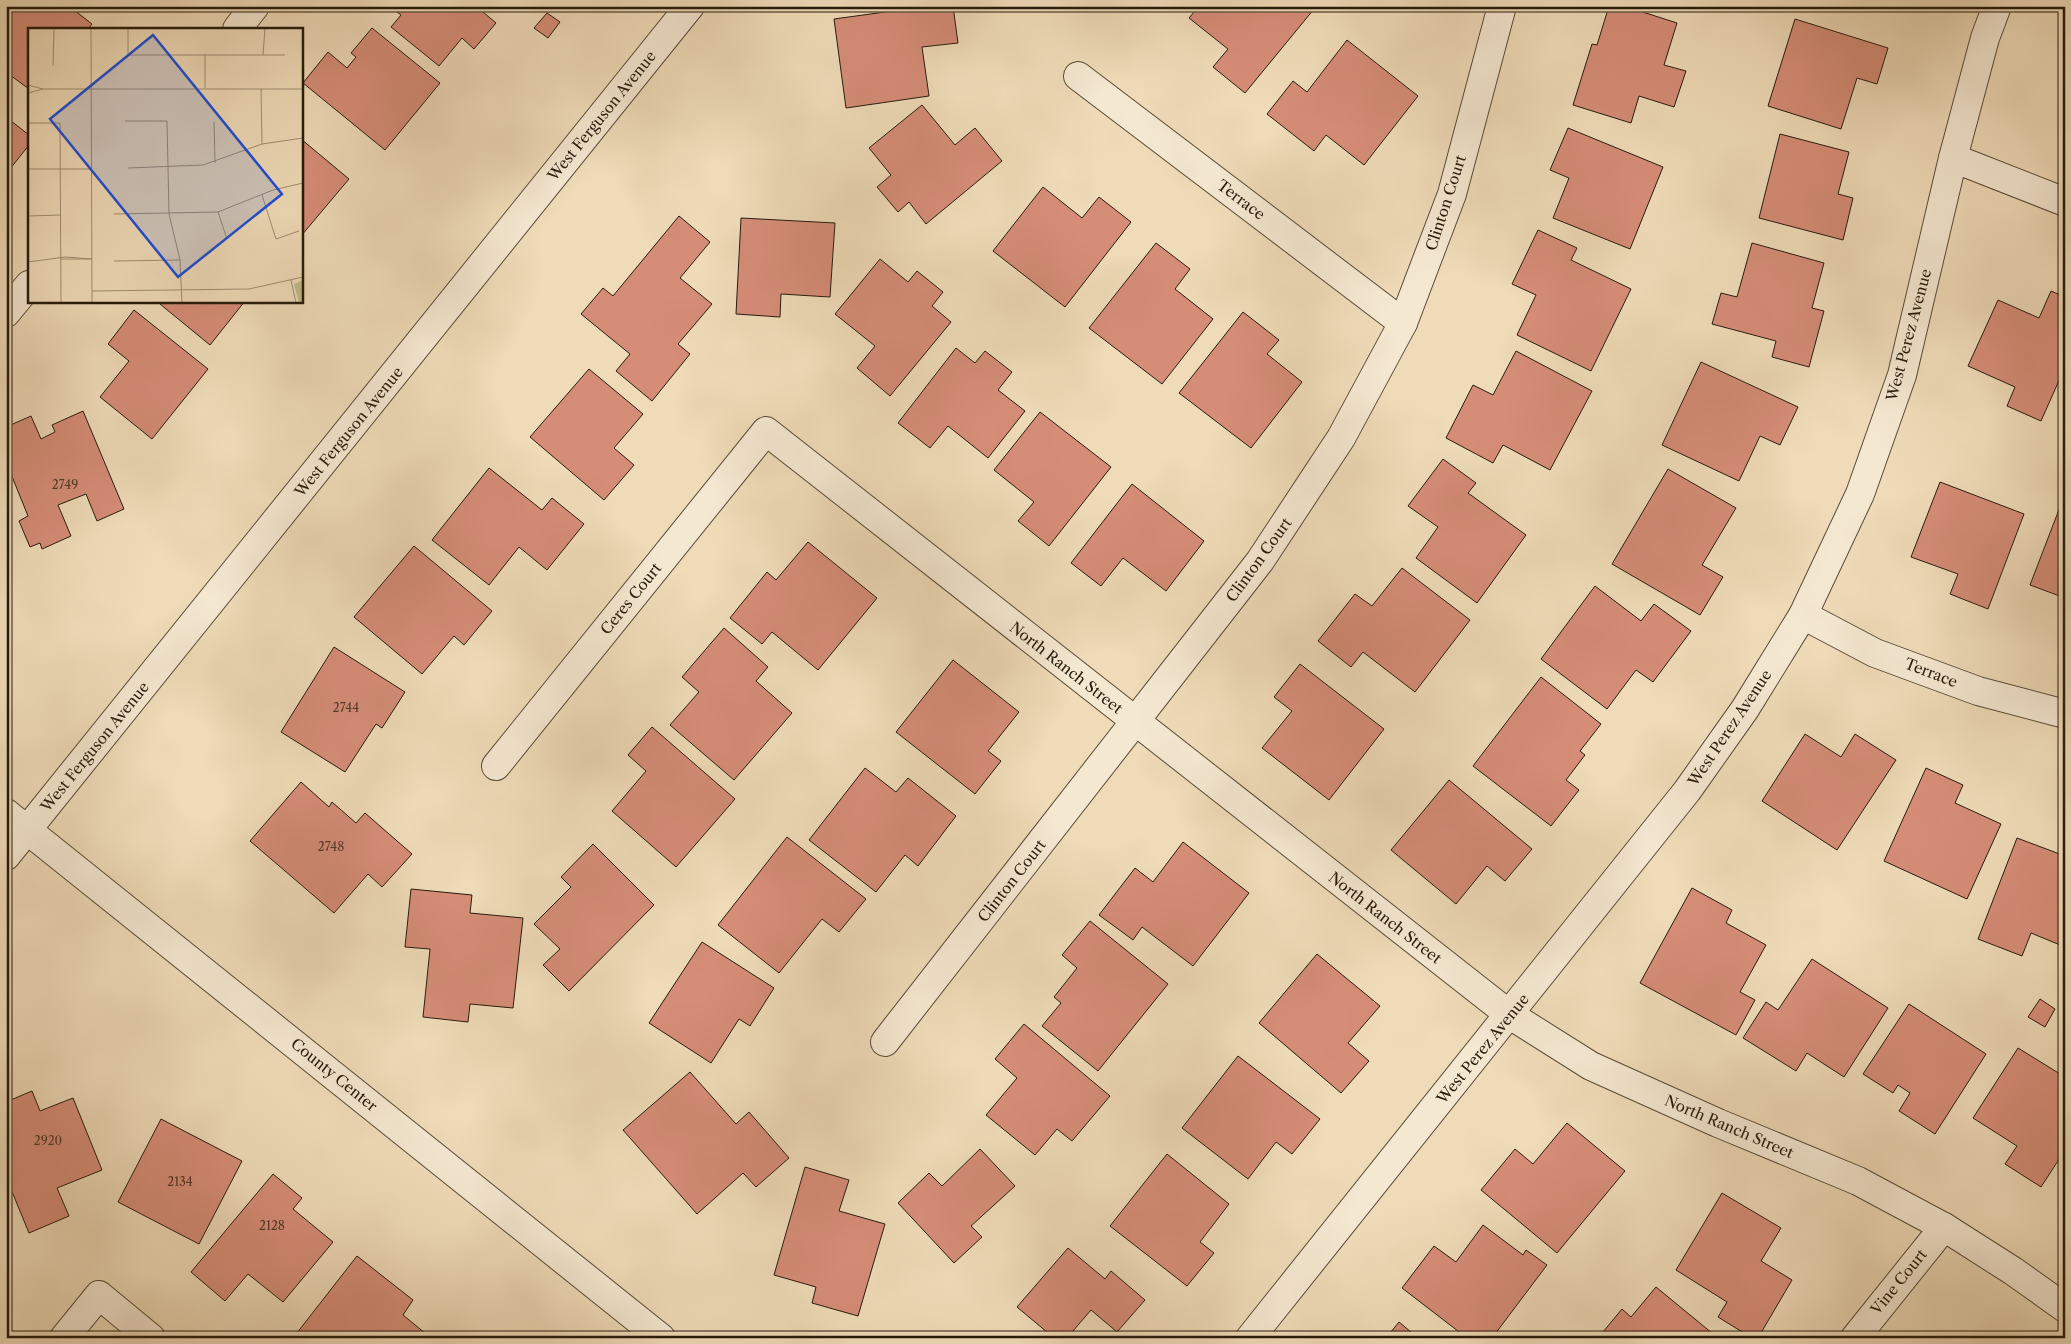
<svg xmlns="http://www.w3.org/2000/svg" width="2071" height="1344" viewBox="0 0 2071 1344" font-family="'Libre Caslon Text',serif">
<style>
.building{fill:#d68d78;stroke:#261b0c}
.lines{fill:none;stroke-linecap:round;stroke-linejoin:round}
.minor-casing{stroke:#584b37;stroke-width:30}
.minor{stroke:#f5e8d1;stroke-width:28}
.labels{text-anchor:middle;stroke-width:4;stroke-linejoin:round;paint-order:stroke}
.number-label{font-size:12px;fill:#523827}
.street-label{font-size:15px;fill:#261b0c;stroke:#f5e8d1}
.inset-road{fill:none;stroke:#9f8e73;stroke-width:1}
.view{fill:#1d4ed8;fill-opacity:0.15;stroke:#1d4ed8;stroke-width:2.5}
.inset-edge{fill:none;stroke:#261b0c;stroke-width:2.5}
</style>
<rect width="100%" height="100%" fill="#efdbb8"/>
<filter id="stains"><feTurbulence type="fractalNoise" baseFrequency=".004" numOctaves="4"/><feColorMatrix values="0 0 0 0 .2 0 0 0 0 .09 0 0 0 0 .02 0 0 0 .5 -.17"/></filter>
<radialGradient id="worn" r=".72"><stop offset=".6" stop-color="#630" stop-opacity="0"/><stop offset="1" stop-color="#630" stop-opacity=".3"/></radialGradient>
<!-- building -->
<g class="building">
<polygon points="15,6 69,6 92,24 88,29 29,29 29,89 6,72 6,17"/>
<polygon points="397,6 488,6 483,12 496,23 474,49 462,38 439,66 391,27 401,15 394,10"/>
<polygon points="929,6 953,6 958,43 922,47 929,96 846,108 834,19"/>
<polygon points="1199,6 1310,6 1314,9 1245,93 1213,67 1228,49 1189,18"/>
<polygon points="1609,6 1624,6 1677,23 1664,65 1686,71 1674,107 1639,96 1631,123 1573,105 1592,44 1597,45"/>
<polygon points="547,13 560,22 548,38 534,28"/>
<polygon points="1795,19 1888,48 1877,84 1857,78 1841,129 1768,106"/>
<polygon points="372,28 440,83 385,150 303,83 328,52 347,68 356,57 351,53"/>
<polygon points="1347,40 1418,96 1364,165 1326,135 1314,151 1267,114 1293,81 1307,92"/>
<polygon points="922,105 955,145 975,128 1002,161 926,224 909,202 898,212 877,187 891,175 869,148"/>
<polygon points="6,117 29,135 29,145 6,174"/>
<polygon points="1568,128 1663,167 1630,249 1553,218 1569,178 1550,170"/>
<polygon points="1780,134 1849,152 1838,194 1853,198 1843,240 1759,218"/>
<polygon points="301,139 349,179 301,236"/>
<polygon points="1043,187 1082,218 1099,197 1131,222 1065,307 993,251"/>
<polygon points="679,216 710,242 680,278 712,304 678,344 690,354 652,401 616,371 630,354 581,314 603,288 613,296"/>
<polygon points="741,218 835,223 830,297 781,294 780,317 736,314"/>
<polygon points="1538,230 1577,248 1571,260 1631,289 1591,371 1517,335 1536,295 1512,284"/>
<polygon points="1156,243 1190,269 1175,289 1213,319 1162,384 1089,328"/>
<polygon points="1752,243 1824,263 1812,308 1824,311 1809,367 1772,357 1776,341 1712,324 1721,293 1737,297"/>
<polygon points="880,259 908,282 917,271 943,292 932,306 951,322 890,396 857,368 875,346 835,314"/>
<polygon points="2051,291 2065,297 2065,367 2041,421 2007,406 2015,387 1968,366 1998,300 2039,318"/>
<polygon points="163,301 245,301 210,345 160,304"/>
<polygon points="134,310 208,369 152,439 100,397 129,361 108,344"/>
<polygon points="1243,312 1279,340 1267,354 1302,382 1251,448 1179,393"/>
<polygon points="956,348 975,363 985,351 1012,372 998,390 1025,411 988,458 948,426 930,448 898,423"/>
<polygon points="1516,351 1592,391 1550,470 1503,445 1493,463 1446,438 1473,385 1493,395"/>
<polygon points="1701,362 1798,407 1780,445 1760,436 1739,481 1662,445"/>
<polygon points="589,369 643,414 614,448 634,465 604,500 530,437"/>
<polygon points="83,411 124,509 97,521 86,494 58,505 71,536 42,549 40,543 30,547 19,521 28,516 11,474 6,476 6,427 31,416 41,439 55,432 52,425"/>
<polygon points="1040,412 1111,467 1049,546 1018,521 1034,502 994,470"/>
<polygon points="1443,459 1476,483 1468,493 1526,535 1477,603 1416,558 1438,527 1408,506"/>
<polygon points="489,468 542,510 552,498 584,524 547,570 519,547 489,585 432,540"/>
<polygon points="1668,469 1736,508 1702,565 1723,577 1700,615 1612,564"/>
<polygon points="1940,482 2024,514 1988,609 1950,594 1958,574 1911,557"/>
<polygon points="1132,484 1204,541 1166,591 1123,558 1101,586 1071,563"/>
<polygon points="2065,494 2065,598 2030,585"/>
<polygon points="808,542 877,598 818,670 772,632 762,644 730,618 767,572 776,580"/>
<polygon points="414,546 492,611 464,645 454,636 422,674 354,617"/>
<polygon points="1402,568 1470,620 1415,692 1363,652 1351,667 1318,641 1355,594 1372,606"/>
<polygon points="1595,586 1641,621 1654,604 1691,631 1653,682 1636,670 1607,709 1541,659"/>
<polygon points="724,628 768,667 756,681 792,713 734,780 670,725 699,692 682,677"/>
<polygon points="334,647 405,692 382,728 376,724 345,772 281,732"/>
<polygon points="953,660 1019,712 988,751 1001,761 975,794 896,732"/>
<polygon points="1300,664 1384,729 1329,800 1262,748 1292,711 1274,697"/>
<polygon points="1541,677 1601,724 1580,751 1585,755 1566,780 1579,790 1551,826 1473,766"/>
<polygon points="652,727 735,799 676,867 612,811 646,771 628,755"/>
<polygon points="1805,734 1841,757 1855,734 1896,760 1837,850 1762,801"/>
<polygon points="865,768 896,792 908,778 956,816 918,866 905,855 876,892 809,840"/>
<polygon points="1926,768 1963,785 1955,803 2001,824 1967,899 1884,861"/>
<polygon points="1449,780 1532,849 1505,881 1487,866 1456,904 1391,850"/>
<polygon points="301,782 329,807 332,802 356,823 365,813 412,854 382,887 368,874 334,913 250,841"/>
<polygon points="787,837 866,899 839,932 822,919 779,973 718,925"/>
<polygon points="2017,838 2065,856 2065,947 2031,933 2022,956 1978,939"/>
<polygon points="1183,842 1249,893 1193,966 1142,927 1133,940 1099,915 1135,868 1153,882"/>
<polygon points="593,844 654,905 569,991 543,965 560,949 534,924 571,887 561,877"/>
<polygon points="1692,888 1732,910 1726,923 1766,945 1740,992 1755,1000 1736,1035 1640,983"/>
<polygon points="411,889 472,895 470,913 523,918 513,1008 470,1004 468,1022 423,1017 430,949 405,947"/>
<polygon points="1090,921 1168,984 1098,1071 1042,1026 1061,1003 1054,997 1077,968 1062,955"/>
<polygon points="702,942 774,988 750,1026 739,1019 711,1063 649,1023"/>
<polygon points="1317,954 1380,1006 1348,1043 1369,1061 1341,1093 1259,1023"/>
<polygon points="1812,959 1888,1008 1844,1077 1807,1053 1796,1071 1743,1038 1766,1002 1778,1010"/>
<polygon points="2040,999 2055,1009 2045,1027 2028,1017"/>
<polygon points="1909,1004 1986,1054 1935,1134 1899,1111 1910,1093 1898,1085 1893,1093 1863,1074"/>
<polygon points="1024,1024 1110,1096 1072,1141 1057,1129 1035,1155 986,1115 1017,1078 995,1059"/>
<polygon points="2018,1048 2065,1077 2065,1150 2041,1187 2005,1164 2017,1146 1973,1118"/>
<polygon points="1238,1056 1320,1119 1292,1154 1276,1142 1248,1179 1182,1128"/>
<polygon points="690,1072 736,1124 749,1112 789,1158 756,1187 743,1173 697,1214 623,1130"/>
<polygon points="32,1091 40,1111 73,1098 102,1170 57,1188 69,1216 29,1233 6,1177 6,1102"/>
<polygon points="161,1119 242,1161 199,1244 118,1202"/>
<polygon points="1567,1123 1625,1171 1557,1253 1481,1190 1515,1149 1533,1164"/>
<polygon points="980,1149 1015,1186 971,1226 982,1237 954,1263 898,1203 929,1173 942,1186"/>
<polygon points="1167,1154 1229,1204 1200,1242 1214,1253 1187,1286 1110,1226"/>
<polygon points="805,1167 849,1180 839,1211 885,1224 858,1316 812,1303 816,1287 774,1275"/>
<polygon points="273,1174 302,1198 293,1209 333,1242 283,1302 248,1274 225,1301 191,1272"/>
<polygon points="1722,1193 1781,1228 1761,1261 1792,1280 1758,1338 1752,1338 1718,1317 1727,1302 1676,1270"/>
<polygon points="1483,1225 1523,1255 1526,1250 1547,1265 1492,1338 1467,1338 1402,1288 1434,1246 1456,1262"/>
<polygon points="1068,1248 1105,1279 1111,1271 1145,1300 1117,1332 1091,1310 1067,1338 1054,1338 1017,1307"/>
<polygon points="357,1256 413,1300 403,1315 431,1338 293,1338"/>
<polygon points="1656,1287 1718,1338 1598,1338 1622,1309 1631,1317"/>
<polygon points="1399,1322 1418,1338 1386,1338"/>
</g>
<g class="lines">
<defs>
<g id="minor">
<polyline points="237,29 255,6"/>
<polyline points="1078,76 1403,323"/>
<polyline points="1953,158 2065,202"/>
<polyline points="6,313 29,285"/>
<polyline points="1803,615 1875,653 1978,691 2065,714"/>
<polyline points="496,766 766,431 1510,1015 1591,1066 1718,1123 1858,1181 1944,1227 2013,1271 2065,1308"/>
<polyline points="6,813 661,1338"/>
<polyline points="6,856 690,6"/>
<polyline points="885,1042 1260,561 1341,438 1403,323 1452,194 1502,6"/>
<polyline points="64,1338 99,1295 151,1338"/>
<polyline points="1250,1338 1687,791 1745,709 1803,615 1860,494 1902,375 1953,158 1985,38 1997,6"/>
<polyline points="1855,1338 1944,1227"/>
</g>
</defs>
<!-- minor casing -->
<use href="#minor" class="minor-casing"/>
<!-- minor -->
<use href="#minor" class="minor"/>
</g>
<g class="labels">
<!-- number labels -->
<g class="number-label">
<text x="65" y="489">2749</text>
<text x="346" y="712">2744</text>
<text x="331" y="851">2748</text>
<text x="48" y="1145">2920</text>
<text x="180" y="1186">2134</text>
<text x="272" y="1230">2128</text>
</g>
<!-- street labels -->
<g class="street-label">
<text transform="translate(602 116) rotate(-51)" y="5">West Ferguson Avenue</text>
<text transform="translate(1241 200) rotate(37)" y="5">Terrace</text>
<text transform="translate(1446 203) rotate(-72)" y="5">Clinton Court</text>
<text transform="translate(1909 335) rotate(-75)" y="5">West Perez Avenue</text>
<text transform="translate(349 432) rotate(-51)" y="5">West Ferguson Avenue</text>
<text transform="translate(1259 560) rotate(-54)" y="5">Clinton Court</text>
<text transform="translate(631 599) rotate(-51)" y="5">Ceres Court</text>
<text transform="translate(1066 668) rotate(38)" y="5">North Ranch Street</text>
<text transform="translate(1931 673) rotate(21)" y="5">Terrace</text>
<text transform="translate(1730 728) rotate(-56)" y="5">West Perez Avenue</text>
<text transform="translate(95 747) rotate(-51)" y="5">West Ferguson Avenue</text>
<text transform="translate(1012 881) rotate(-52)" y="5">Clinton Court</text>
<text transform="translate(1385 918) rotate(38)" y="5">North Ranch Street</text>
<text transform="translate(1483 1049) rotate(-51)" y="5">West Perez Avenue</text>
<text transform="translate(334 1075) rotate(39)" y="5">County Center</text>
<text transform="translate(1729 1127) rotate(23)" y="5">North Ranch Street</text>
<text transform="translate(1899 1282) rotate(-51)" y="5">Vine Court</text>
</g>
</g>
<!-- overview -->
<g transform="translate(28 28)">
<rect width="275" height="275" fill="#efdbb8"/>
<path d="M275,252V275H271L266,256Z" fill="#bebe8b"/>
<path class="inset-road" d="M63,0L64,275M100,0V27H257M177,27V60M235,27L237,0M25,38L26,0M0,57L15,61H275M233,61L234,116M0,65L15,61M97,93H139L141,186L152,232L154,275M186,94L187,135M0,95H32L33,275M100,140L175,137L234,116L275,110M0,141H63M234,167L248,211L271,203M190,184L199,211M86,186L190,184L245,162L275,155M0,188L32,187M33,231H63M86,233L152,232M0,234L37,229L64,231M263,252L268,275M64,263L221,261L275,249"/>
<path class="view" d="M125,7L254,166L150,249L22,91Z"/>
<rect width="275" height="275" class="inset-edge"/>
</g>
<!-- margin -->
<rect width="2071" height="1344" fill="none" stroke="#efdbb8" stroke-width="25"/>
<rect x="8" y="8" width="2056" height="1329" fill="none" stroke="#261b0c" stroke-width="2.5"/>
<rect x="12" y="12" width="2046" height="1319" fill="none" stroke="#261b0c"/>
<rect width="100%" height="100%" filter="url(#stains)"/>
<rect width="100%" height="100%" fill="url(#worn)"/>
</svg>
